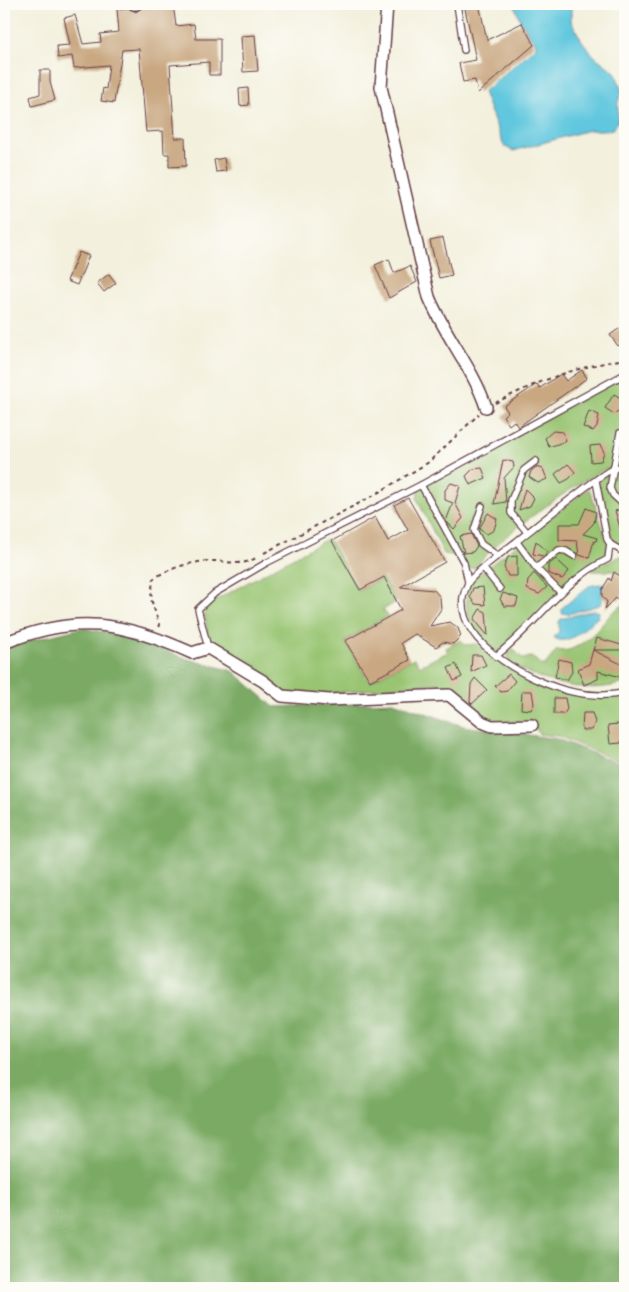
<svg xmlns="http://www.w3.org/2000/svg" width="629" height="1292" viewBox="0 0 629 1292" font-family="'IM FELL English',serif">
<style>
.green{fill:#99c572;stroke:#72724e}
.forest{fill:#7aaa64;stroke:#626448}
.water{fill:#61c7de;stroke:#567384}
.building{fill:#c9a781}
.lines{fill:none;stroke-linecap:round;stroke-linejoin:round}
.lane-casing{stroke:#633e46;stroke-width:8}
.street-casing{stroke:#633e46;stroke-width:14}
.path{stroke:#633e46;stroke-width:2;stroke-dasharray:4 4;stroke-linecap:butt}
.lane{stroke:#fff;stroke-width:5.5}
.street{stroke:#fff;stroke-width:11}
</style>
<rect width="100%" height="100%" fill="#fdfcf7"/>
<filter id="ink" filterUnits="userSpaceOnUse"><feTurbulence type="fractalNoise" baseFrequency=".02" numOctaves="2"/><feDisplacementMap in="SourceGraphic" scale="10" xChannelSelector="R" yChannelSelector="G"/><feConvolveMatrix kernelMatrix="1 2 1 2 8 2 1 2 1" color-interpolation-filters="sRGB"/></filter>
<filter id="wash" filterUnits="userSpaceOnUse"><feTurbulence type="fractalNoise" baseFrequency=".0096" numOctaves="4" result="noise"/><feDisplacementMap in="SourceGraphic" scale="20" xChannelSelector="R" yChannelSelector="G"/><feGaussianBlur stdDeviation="1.12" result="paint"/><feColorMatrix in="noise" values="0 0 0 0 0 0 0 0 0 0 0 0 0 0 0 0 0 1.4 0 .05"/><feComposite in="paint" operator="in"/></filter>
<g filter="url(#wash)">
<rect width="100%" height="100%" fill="#f3f0dd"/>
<!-- green -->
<g class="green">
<path d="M625,376V463C617,466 607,468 599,472C572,487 490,542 477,567L468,569L458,556L444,554L417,499L419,487Z"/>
<polygon points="625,468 625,550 613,543 598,484 605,475"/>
<path d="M589,488L608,544L607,556L587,564L506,645L499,651H494C472,629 461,614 469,582Z"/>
<path d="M325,540L330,541L359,591L383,578L396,602L383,610L388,616L345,641L369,682L414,658L420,666L448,652L446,648L461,640L465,645L477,644C504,668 534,688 571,693C589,695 608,693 625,693V764L558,736L539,734L532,721L493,723L437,683L304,696L283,694L210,647L204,611L205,606Z"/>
<polygon points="621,556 625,556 625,578 616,571 592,571 592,569"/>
<path d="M625,602V683C581,695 548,683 508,663V654L513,649L523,659L531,657L544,666L557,650C576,656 601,627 610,615C614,609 621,609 625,602Z"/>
</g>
<!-- forest -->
<polygon class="forest" points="82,628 134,638 184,658 233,671 274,707 393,702 463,726 557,739 625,766 625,1288 4,1288 4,647"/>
<!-- water -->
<g class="water">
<polygon points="514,4 571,4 571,21 582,41 594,56 615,72 617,77 622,91 618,102 618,121 614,128 609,130 589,130 513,151 504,146 483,92 536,47 536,44 521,22"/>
<polygon points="599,584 606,586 602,590 602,603 599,605 568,614 562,613 562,608 589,586"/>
<path d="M594,610L599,612L598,617C587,624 569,649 553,637L559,632V621L561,619Z"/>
</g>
<g id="blocks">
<!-- building -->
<g class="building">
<polygon points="173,4 176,26 194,24 196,39 220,39 220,75 209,75 209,62 170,65 175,138 185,138 186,166 169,167 169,154 164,154 163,131 146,132 139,49 122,50 114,103 101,101 103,88 106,89 109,65 74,68 72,56 58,58 57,46 70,45 64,18 75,15 83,44 101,42 100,34 119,32 117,9 128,8 136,12 143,7"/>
<polygon points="464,4 479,4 487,40 522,23 534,45 478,93 475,80 463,82 459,63 476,60"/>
<polygon points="255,35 258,71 243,72 241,36"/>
<polygon points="40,70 50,70 50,82 55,100 32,106 30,97 40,94"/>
<polygon points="248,88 249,105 240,106 239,89"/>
<polygon points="224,158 226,171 216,172 214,160"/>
<polygon points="443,238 452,275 439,278 430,241"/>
<polygon points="79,252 89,256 77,285 67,281"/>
<polygon points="389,259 394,273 410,266 417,282 389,298 375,265"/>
<polygon points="109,274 116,283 104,292 97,283"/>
<polygon points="620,328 625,335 625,341 618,346 610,335"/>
<polygon points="582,370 587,378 518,427 514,421 509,425 503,416 508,412 504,406 537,384 540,388 561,374 566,381"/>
<polygon points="614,394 624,400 621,409 614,414 605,408"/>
<polygon points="589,411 599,415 597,426 593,431 583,427"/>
<polygon points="553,431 563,432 566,441 549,447 545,438"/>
<polygon points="600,445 604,452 601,461 591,462 590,446"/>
<polygon points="503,460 513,462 514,467 504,478 506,502 494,504"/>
<polygon points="568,464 575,472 569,479 561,483 555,474"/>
<polygon points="536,467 543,469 547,479 538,483 529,477 531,471"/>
<polygon points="482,468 486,478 470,485 466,476 473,469"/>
<polygon points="451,483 460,486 455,503 463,518 454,529 446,521 453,503 445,500 445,490"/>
<polygon points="525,489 534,498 530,506 519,510"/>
<polygon points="408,498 445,562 400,587 434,590 440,597 441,609 430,626 450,622 458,628 461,636 453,644 443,642 436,647 415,634 401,643 410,660 370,681 345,641 401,610 384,577 360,590 332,541 375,517 388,541 408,530 394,505"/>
<polygon points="586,508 596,512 594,523 583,534 597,538 596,541 594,541 589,558 579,555 577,541 559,540 559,524 579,524"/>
<polygon points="621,509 625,511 625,537 623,537 615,511"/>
<polygon points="488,513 497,519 494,530 487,534 479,529"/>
<polygon points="471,534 477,546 473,552 464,553 460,536"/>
<polygon points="536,541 548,552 543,556 533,554"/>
<polygon points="517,556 517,576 508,576 504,567 508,557"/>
<polygon points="556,559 569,571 562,579 548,573 548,565"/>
<polygon points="614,572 623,578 625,591 619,600 616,598 605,609 607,602 602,596 602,590 609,578 611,581"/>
<polygon points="534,573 547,587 539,594 527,589 528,580"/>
<polygon points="483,587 485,605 475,604 470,597 473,588"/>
<polygon points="503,593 518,598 516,606 504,606 500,599"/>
<polygon points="480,609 486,612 488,636 474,619"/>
<polygon points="597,638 625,646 625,650 593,650"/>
<polygon points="593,650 625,666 625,678 598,671 598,679 584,685 578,669 589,664"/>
<polygon points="472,655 481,655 486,665 471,672"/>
<polygon points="559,659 571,662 572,672 567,680 555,677"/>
<polygon points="456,664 462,677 454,681 448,668"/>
<polygon points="509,674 515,681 507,691 501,692 495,686"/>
<polygon points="475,678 487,690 472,704 470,702 471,684"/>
<polygon points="522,691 532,691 534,704 531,710 521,709"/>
<polygon points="554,698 565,698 567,709 564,714 554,714"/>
<polygon points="583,713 592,713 595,722 592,730 582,730"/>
<polygon points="619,724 623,734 621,743 610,744 608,725"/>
</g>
</g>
</g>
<g filter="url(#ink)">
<use href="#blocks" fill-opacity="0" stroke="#633e46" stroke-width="1"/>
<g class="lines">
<defs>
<g id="lane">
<polyline points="457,4 464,50"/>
<polyline points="620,433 610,488 613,495 625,506"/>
<path d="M625,466C618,467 610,470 604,474C574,495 546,518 517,541C506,550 474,572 468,583C466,587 464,593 463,597C457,645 534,684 573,692C590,696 608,696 625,693"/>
<polyline points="596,481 607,539 610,544 625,553"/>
<polyline points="421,485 464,563 468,582"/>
<polyline points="482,506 474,530 481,544 498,556"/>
<polyline points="527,532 511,513 511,500 524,470 536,461"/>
<polyline points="517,542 536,568 561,593"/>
<polyline points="536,568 559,550 566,551 574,556"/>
<polyline points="484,569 500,589"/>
<polyline points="208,648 198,609 215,593 266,563 421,485 625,374"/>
<path d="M496,656C535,626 562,581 608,559L610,544"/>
</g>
<g id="street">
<polyline points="134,4 136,4"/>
<path d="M387,4L381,87L429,297C445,336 473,368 486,407"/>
<path d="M4,643C76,613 122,622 192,653L208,648L263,681L282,696L329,700L449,695L482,722L492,726L532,725"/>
</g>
</defs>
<!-- lane casing -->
<use href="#lane" class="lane-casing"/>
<!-- street casing -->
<use href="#street" class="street-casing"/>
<!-- path -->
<g class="path">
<path d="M495,403C543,379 573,368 625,359"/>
<polyline points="264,553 371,497 429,462 479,414"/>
<path d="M160,627L151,599L153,579C170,567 197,560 217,561C232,562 242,566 256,558"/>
</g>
<!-- lane -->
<use href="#lane" class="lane"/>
<!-- street -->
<use href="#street" class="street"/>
</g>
</g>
<!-- margin -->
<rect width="629" height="1292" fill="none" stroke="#fdfcf7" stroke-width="20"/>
</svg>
